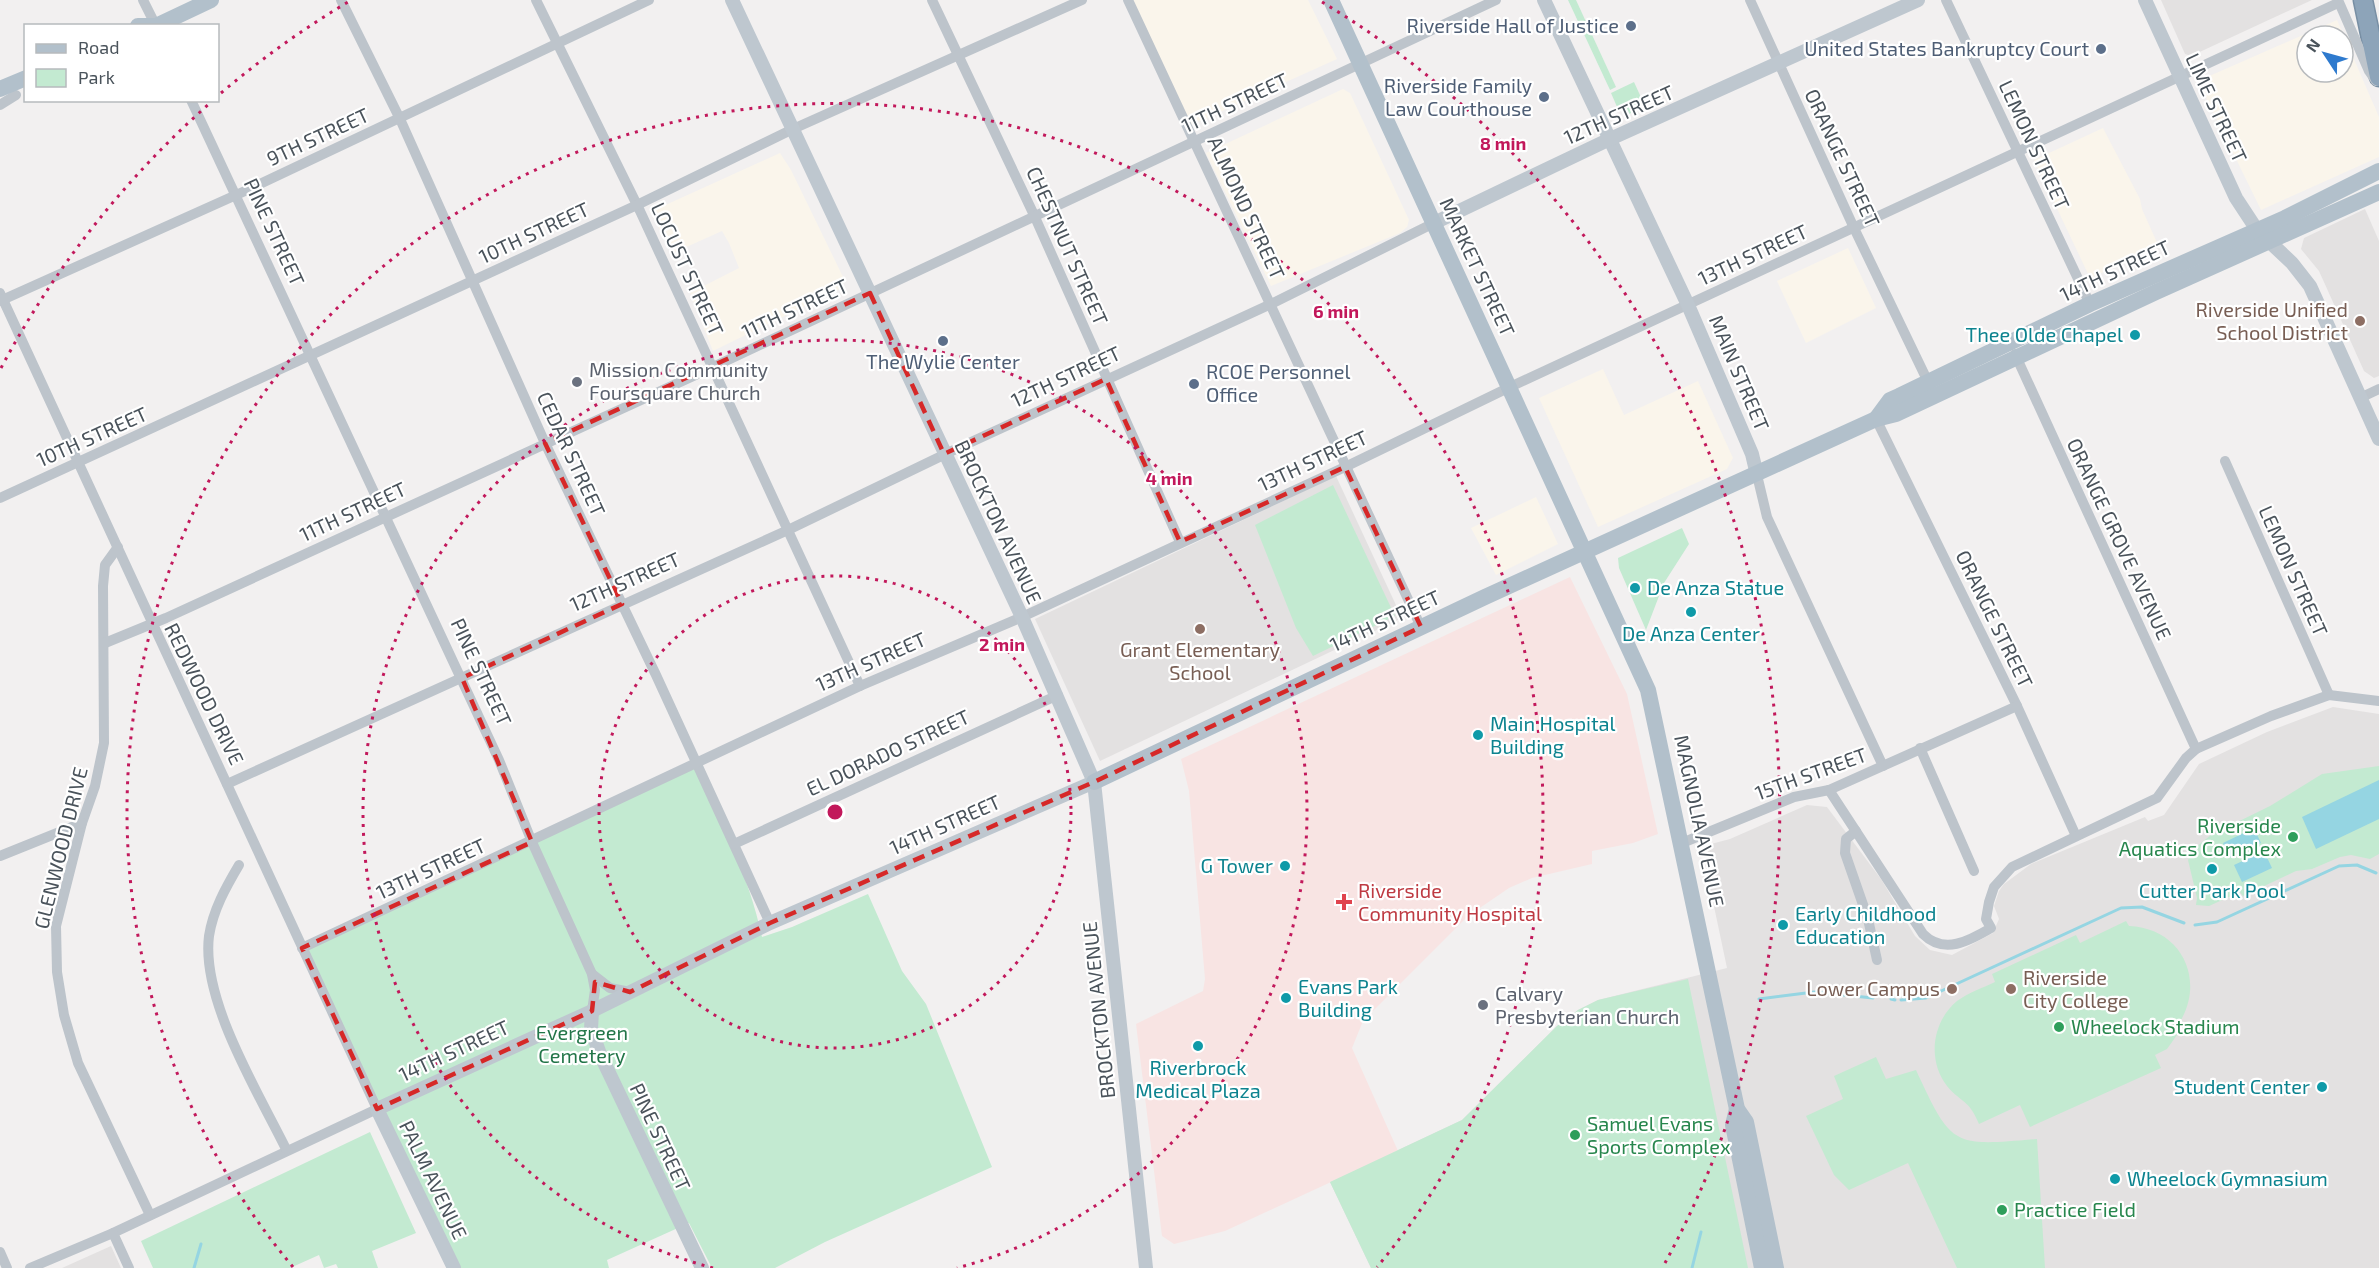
<svg xmlns="http://www.w3.org/2000/svg" width="2379" height="1268" viewBox="0 0 2379 1268" font-family="'Exo 2',sans-serif">
<style>
.commercial{fill:#faf5eb;fill-rule:evenodd}
.education{fill:#e3e1e1}
.medical{fill:#f8e4e3}
.green{fill:#c3ead1}
.water{fill:#95d5e2}
.lines{fill:none;stroke-linecap:round;stroke-linejoin:round}
.stream{stroke:#95d5e2;stroke-width:3}
.highway-casing{stroke:#788fa4;stroke-width:21}
.street{stroke:#bdc4cb;stroke-width:10}
.secondary{stroke:#bec7cf;stroke-width:14}
.primary{stroke:#b2c0cb;stroke-width:16}
.highway{stroke:#8da4b9;stroke-width:18}
.marked{fill:none;stroke:#d62828;stroke-width:4.5;stroke-dasharray:12 8;stroke-linejoin:round}
.ring{fill:none;stroke:#c2185b;stroke-width:3;stroke-dasharray:3 6}
.service-dot{fill:#5c6f8a;stroke:#fff;stroke-width:2}
.education-dot{fill:#8d6e63;stroke:#fff;stroke-width:2}
.culture-dot{fill:#0f9aa8;stroke:#fff;stroke-width:2}
.worship-dot{fill:#6b7280;stroke:#fff;stroke-width:2}
.leisure-dot{fill:#2e9e5b;stroke:#fff;stroke-width:2}
.health-dot{fill:#e0444e;stroke:#fff;stroke-width:2}
.labels{text-anchor:middle;stroke-width:4.5;stroke-linejoin:round;paint-order:stroke}
.service-label{font-size:20px;fill:#4e5e75;stroke:#fff;text-anchor:end}
.street-label{font-size:20px;fill:#4a535b;stroke:#fff}
.education-label{font-size:20px;fill:#785e54;stroke:#fff;text-anchor:end}
.culture-label{font-size:20px;fill:#0d838f;stroke:#fff;text-anchor:start}
.worship-label{font-size:20px;fill:#5b616d;stroke:#fff;text-anchor:start}
.leisure-label{font-size:20px;fill:#27864d;stroke:#fff;text-anchor:start}
.health-label{font-size:20px;fill:#be3a42;stroke:#fff;text-anchor:start}
.park-label{font-size:20px;fill:#227548;stroke:#fff}
.centre{fill:#c2185b;stroke:#fff;stroke-width:3}
.ring-label{font-size:18px;text-anchor:middle;font-weight:bold;fill:#c2185b;stroke:#fff;stroke-width:4.5;stroke-linejoin:round;paint-order:stroke}
</style>
<rect width="100%" height="100%" fill="#f2f0f0"/>
<!-- commercial -->
<g class="commercial">
<polygon points="1133,0 1308,0 1337,59 1191,125"/>
<path d="M2337,20L2379,117V157L2261,210L2198,81ZM2307,36H2343V72H2307Z"/>
<polygon points="1343,89 1350,93 1409,220 1407,227 1400,233 1271,286 1206,153"/>
<polygon points="2103,128 2140,199 2142,209 2159,247 2090,278 2034,160"/>
<polygon points="780,153 791,170 845,281 838,290 713,351 690,293 739,268 729,243 722,231 673,253 650,212"/>
<polygon points="1848,248 1876,308 1806,343 1777,281"/>
<polygon points="1603,369 1624,415 1698,381 1733,458 1727,469 1598,527 1539,398"/>
<polygon points="1536,497 1558,544 1496,575 1471,528"/>
</g>
<!-- education -->
<g class="education">
<polygon points="2161,0 2312,0 2191,56 2185,54"/>
<polygon points="2365,209 2379,241 2379,376 2374,378 2364,371 2319,271 2301,249 2304,238"/>
<polygon points="1336,476 1402,618 1100,761 1035,619"/>
<polygon points="2333,707 2379,714 2379,1268 1371,1268 1330,1182 1462,1120 1557,1026 1578,1010 1598,1000 1727,968 1704,859 1711,844 1730,839 1807,805 1827,807 1881,879 1915,936 1930,950 1952,955 1993,933 1999,919 1994,906 1999,891 2004,884 2031,864 2145,817 2148,821 2164,815 2199,764 2267,732"/>
<polygon points="111,1246 121,1268 62,1268"/>
</g>
<!-- medical -->
<polygon class="medical" points="1570,577 1627,694 1658,834 1633,843 1592,851 1592,864 1532,878 1509,888 1468,916 1363,1021 1352,1048 1398,1151 1225,1231 1174,1244 1162,1236 1136,1024 1203,991 1205,979 1189,791 1181,759"/>
<!-- green -->
<g class="green">
<polygon points="1568,0 1576,0 1616,87 1610,90"/>
<polygon points="1634,82 1645,106 1629,114 1618,109 1611,93"/>
<polygon points="1333,485 1395,616 1313,656 1296,628 1255,525"/>
<polygon points="1682,528 1689,544 1664,583 1646,630 1619,568 1618,558"/>
<path d="M694,762C720,819 749,875 762,937L792,927L868,894L902,971L926,1004L992,1167L825,1242L775,1268H712L689,1223L607,1260L609,1268H460L300,944Z"/>
<polygon points="2379,766 2379,854 2370,859 2351,855 2340,857 2312,869 2296,871 2243,896 2240,892 2209,906 2196,905 2197,898 2188,860 2196,847 2211,835 2270,806 2322,774"/>
<path d="M2126,921L2129,926C2182,928 2207,981 2178,1025L2182,1028L2167,1049L2155,1055L2161,1068L2030,1127L2020,1105L1979,1124C1969,1099 1961,1103 1947,1086C1927,1060 1932,1022 1957,1001C1968,993 1982,988 1995,982L1992,974L2076,935L2080,943Z"/>
<polygon points="1688,979 1748,1268 1371,1268 1330,1182 1462,1120 1557,1026 1578,1010 1598,1000"/>
<path d="M1876,1057L1886,1079L1916,1070C1952,1148 1953,1146 2037,1139L2045,1268H1957L1908,1163L1849,1190L1834,1175L1806,1116L1843,1099L1834,1076Z"/>
<polygon points="370,1132 416,1233 372,1251 378,1268 338,1268 336,1264 324,1268 319,1255 290,1268 153,1268 141,1241"/>
</g>
<!-- water -->
<g class="water">
<polygon points="2379,780 2379,819 2316,849 2302,817"/>
<polygon points="2254,828 2261,843 2230,857 2223,843"/>
<polygon points="2264,851 2272,868 2242,882 2234,865"/>
</g>
<g class="lines">
<!-- stream -->
<g class="stream">
<polyline points="2195,925 2217,922 2339,866 2357,865 2376,873"/>
<polyline points="1759,999 1814,992 1873,998"/>
<polyline points="1891,999 1895,1000"/>
<polyline points="1901,1000 1926,998 2121,908 2142,907 2184,923"/>
<polyline points="194,1268 201,1244"/>
<polyline points="1692,1268 1701,1232"/>
</g>
<defs>
<polyline id="highway" points="2363,0 2379,77"/>
</defs>
<!-- highway casing -->
<use href="#highway" class="highway-casing"/>
<!-- street -->
<g class="street">
<polyline points="143,0 156,26"/>
<polyline points="341,0 400,119 545,443 656,675 770,923"/>
<polyline points="536,0 640,211 860,686"/>
<polyline points="932,0 1034,215 1180,542"/>
<polyline points="1128,0 1421,627"/>
<polyline points="1750,0 1854,228 1930,386"/>
<polyline points="1946,0 2090,304"/>
<polyline points="2338,0 2369,71 2376,81"/>
<polyline points="191,100 499,760 532,842 592,974 595,990 592,1011"/>
<polyline points="0,105 16,95"/>
<polyline points="0,293 377,1109 113,1233 30,1268"/>
<polyline points="0,301 245,191 649,0"/>
<polyline points="2015,354 2196,749"/>
<polyline points="2360,398 2379,389"/>
<polyline points="1876,419 2017,706 2076,836"/>
<polyline points="2225,461 2329,695"/>
<polyline points="1757,475 1767,517 1883,766"/>
<polyline points="0,498 637,205 793,129 1082,0"/>
<polyline points="118,547 105,565 103,586 104,743 95,786 82,823 56,926 57,972 64,1015 78,1063 150,1215"/>
<polyline points="105,643 166,618 713,367 1496,0"/>
<polyline points="1920,748 1974,871"/>
<polyline points="227,784 788,530 956,449 1271,304 1434,223"/>
<path d="M1829,790L1923,934C1944,955 1969,941 1991,928L1986,919L1989,902L1994,887L2012,867L2157,798L2186,758L2196,749L2271,716L2329,695L2379,701"/>
<polyline points="1856,831 1846,839 1845,853 1868,919 1877,960"/>
<polyline points="1682,843 1794,797 1829,790 2017,706"/>
<polyline points="734,844 1058,695"/>
<polyline points="0,856 82,823"/>
<path d="M239,865C226,887 213,910 209,936C201,1000 258,1092 286,1149"/>
<polyline points="302,948 860,686 1022,617 1345,467 1510,387 2338,3"/>
<polyline points="592,974 610,988 630,992"/>
<polyline points="113,1233 129,1268"/>
<polyline points="0,1252 7,1268"/>
</g>
<!-- secondary -->
<g class="secondary">
<polyline points="732,0 1022,617 1094,782 1146,1268"/>
<polyline points="1544,0 1688,305 1752,454 1757,475"/>
<polyline points="2145,0 2236,198 2257,230 2292,263 2310,286 2379,439"/>
<polyline points="1434,223 1610,139 1918,0"/>
<polyline points="592,1011 591,1029 600,1054 702,1268"/>
<polyline points="454,1268 377,1109 592,1011 770,923 1094,782"/>
</g>
<!-- primary -->
<g class="primary">
<polyline points="1331,0 1648,690 1737,1109 1746,1122 1776,1268"/>
<polyline points="138,26 156,26 211,0"/>
<polyline points="0,89 26,78"/>
<polyline points="1876,419 1890,400 1899,396 2090,304 2285,218 2379,171"/>
<polyline points="1094,782 1485,597 1876,419 1896,414 2156,292 2379,192"/>
<polyline points="1737,1109 1733,1125 1762,1268"/>
</g>
<!-- highway -->
<use href="#highway" class="highway"/>
</g>
<!-- marked area -->
<path class="marked" d="M870,293L944,454L1106,379L1180,542L1345,467L1421,627L1094,782L770,923L630,992L595,982L592,1011L377,1109L302,948L532,842L462,678L622,604L545,443Z"/>
<!-- distance rings -->
<g class="ring">
<circle cx="835" cy="812" r="236"/>
<path d="M713 1268A472 472 0 1 1 957 1268"/>
<path d="M293 1267A708 708 0 1 1 1377 1267"/>
<path d="M1 368A945 945 0 0 1 209 104M221 93A945 945 0 0 1 348 2M1322 2A945 945 0 0 1 1665 1263"/>
</g>
<!-- markers -->
<g class="service-dot">
<circle cx="1631" cy="26" r="6"/>
<circle cx="2101" cy="49" r="6"/>
<circle cx="1544" cy="97" r="6"/>
<circle cx="943" cy="341" r="6"/>
<circle cx="1194" cy="384" r="6"/>
</g>
<g class="education-dot">
<circle cx="2360" cy="321" r="6"/>
<circle cx="1200" cy="629" r="6"/>
<circle cx="1952" cy="989" r="6"/>
<circle cx="2011" cy="989" r="6"/>
</g>
<g class="culture-dot">
<circle cx="2135" cy="335" r="6"/>
<circle cx="1635" cy="588" r="6"/>
<circle cx="1691" cy="612" r="6"/>
<circle cx="1478" cy="735" r="6"/>
<circle cx="1285" cy="866" r="6"/>
<circle cx="2212" cy="869" r="6"/>
<circle cx="1783" cy="925" r="6"/>
<circle cx="1286" cy="998" r="6"/>
<circle cx="1198" cy="1046" r="6"/>
<circle cx="2322" cy="1087" r="6"/>
<circle cx="2115" cy="1179" r="6"/>
</g>
<g class="worship-dot">
<circle cx="577" cy="382" r="6"/>
<circle cx="1483" cy="1005" r="6"/>
</g>
<g class="leisure-dot">
<circle cx="2293" cy="837" r="6"/>
<circle cx="2059" cy="1027" r="6"/>
<circle cx="1575" cy="1135" r="6"/>
<circle cx="2002" cy="1210" r="6"/>
</g>
<path class="health-dot" d="M1341 893h6v6h6v6h-6v6h-6v-6h-6v-6h6z"/>
<g class="labels">
<!-- service labels -->
<g class="service-label">
<text x="1619" y="33">Riverside Hall of Justice</text>
<text x="2089" y="56">United States Bankruptcy Court</text>
<text x="1532" y="93">Riverside Family<tspan x="1532" dy="23">Law Courthouse</tspan></text>
<text x="943" y="369" text-anchor="middle">The Wylie Center</text>
<text x="1206" y="379" text-anchor="start">RCOE Personnel<tspan x="1206" dy="23">Office</tspan></text>
</g>
<!-- street labels -->
<g class="street-label">
<text transform="translate(1235 103) rotate(-25)" y="7">11TH STREET</text>
<text transform="translate(2216 108) rotate(65)" y="7">LIME STREET</text>
<text transform="translate(1619 115) rotate(-24)" y="7">12TH STREET</text>
<text transform="translate(318 137) rotate(-25)" y="7">9TH STREET</text>
<text transform="translate(2034 145) rotate(65)" y="7">LEMON STREET</text>
<text transform="translate(1842 158) rotate(65)" y="7">ORANGE STREET</text>
<text transform="translate(1246 208) rotate(65)" y="7">ALMOND STREET</text>
<text transform="translate(274 232) rotate(65)" y="7">PINE STREET</text>
<text transform="translate(534 233) rotate(-25)" y="7">10TH STREET</text>
<text transform="translate(1067 246) rotate(66)" y="7">CHESTNUT STREET</text>
<text transform="translate(1753 255) rotate(-25)" y="7">13TH STREET</text>
<text transform="translate(1477 267) rotate(65)" y="7">MARKET STREET</text>
<text transform="translate(687 269) rotate(65)" y="7">LOCUST STREET</text>
<text transform="translate(2115 271) rotate(-25)" y="7">14TH STREET</text>
<text transform="translate(795 309) rotate(-25)" y="7">11TH STREET</text>
<text transform="translate(1739 373) rotate(67)" y="7">MAIN STREET</text>
<text transform="translate(1066 377) rotate(-25)" y="7">12TH STREET</text>
<text transform="translate(92 437) rotate(-24)" y="7">10TH STREET</text>
<text transform="translate(571 454) rotate(65)" y="7">CEDAR STREET</text>
<text transform="translate(1313 461) rotate(-25)" y="7">13TH STREET</text>
<text transform="translate(353 512) rotate(-25)" y="7">11TH STREET</text>
<text transform="translate(998 522) rotate(65)" y="7">BROCKTON AVENUE</text>
<text transform="translate(2119 539) rotate(65)" y="7">ORANGE GROVE AVENUE</text>
<text transform="translate(2293 571) rotate(66)" y="7">LEMON STREET</text>
<text transform="translate(625 582) rotate(-24)" y="7">12TH STREET</text>
<text transform="translate(1994 619) rotate(64)" y="7">ORANGE STREET</text>
<text transform="translate(1385 621) rotate(-25)" y="7">14TH STREET</text>
<text transform="translate(871 662) rotate(-24)" y="7">13TH STREET</text>
<text transform="translate(481 672) rotate(65)" y="7">PINE STREET</text>
<text transform="translate(204 694) rotate(64)" y="7">REDWOOD DRIVE</text>
<text transform="translate(888 753) rotate(-25)" y="7">EL DORADO STREET</text>
<text transform="translate(1811 774) rotate(-20)" y="7">15TH STREET</text>
<text transform="translate(1699 821) rotate(78)" y="7">MAGNOLIA AVENUE</text>
<text transform="translate(945 825) rotate(-24)" y="7">14TH STREET</text>
<text transform="translate(61 848) rotate(-76)" y="7">GLENWOOD DRIVE</text>
<text transform="translate(431 869) rotate(-25)" y="7">13TH STREET</text>
<text transform="translate(1099 1010) rotate(-96)" y="7">BROCKTON AVENUE</text>
<text transform="translate(454 1051) rotate(-25)" y="7">14TH STREET</text>
<text transform="translate(660 1137) rotate(65)" y="7">PINE STREET</text>
<text transform="translate(433 1180) rotate(64)" y="7">PALM AVENUE</text>
</g>
<!-- education labels -->
<g class="education-label">
<text x="2348" y="317">Riverside Unified<tspan x="2348" dy="23">School District</tspan></text>
<text x="1200" y="657" text-anchor="middle">Grant Elementary<tspan x="1200" dy="23">School</tspan></text>
<text x="2023" y="985" text-anchor="start">Riverside<tspan x="2023" dy="23">City College</tspan></text>
<text x="1940" y="996">Lower Campus</text>
</g>
<!-- culture labels -->
<g class="culture-label">
<text x="2123" y="342" text-anchor="end">Thee Olde Chapel</text>
<text x="1647" y="595">De Anza Statue</text>
<text x="1691" y="641" text-anchor="middle">De Anza Center</text>
<text x="1490" y="731">Main Hospital<tspan x="1490" dy="23">Building</tspan></text>
<text x="1273" y="873" text-anchor="end">G Tower</text>
<text x="2212" y="898" text-anchor="middle">Cutter Park Pool</text>
<text x="1795" y="921">Early Childhood<tspan x="1795" dy="23">Education</tspan></text>
<text x="1298" y="994">Evans Park<tspan x="1298" dy="23">Building</tspan></text>
<text x="1198" y="1075" text-anchor="middle">Riverbrock<tspan x="1198" dy="23">Medical Plaza</tspan></text>
<text x="2310" y="1094" text-anchor="end">Student Center</text>
<text x="2127" y="1186">Wheelock Gymnasium</text>
</g>
<!-- worship labels -->
<g class="worship-label">
<text x="589" y="377">Mission Community<tspan x="589" dy="23">Foursquare Church</tspan></text>
<text x="1495" y="1001">Calvary<tspan x="1495" dy="23">Presbyterian Church</tspan></text>
</g>
<!-- leisure labels -->
<g class="leisure-label">
<text x="2281" y="833" text-anchor="end">Riverside<tspan x="2281" dy="23">Aquatics Complex</tspan></text>
<text x="2071" y="1034">Wheelock Stadium</text>
<text x="1587" y="1131">Samuel Evans<tspan x="1587" dy="23">Sports Complex</tspan></text>
<text x="2014" y="1217">Practice Field</text>
</g>
<!-- health labels -->
<g class="health-label">
<text x="1358" y="898">Riverside<tspan x="1358" dy="23">Community Hospital</tspan></text>
</g>
<!-- park labels -->
<g class="park-label">
<text x="582" y="1040">Evergreen<tspan x="582" dy="23">Cemetery</tspan></text>
</g>
</g>
<circle cx="835" cy="812" r="9" class="centre"/>
<g class="ring-label">
<text x="1503" y="150">8 min</text>
<text x="1336" y="318">6 min</text>
<text x="1169" y="485">4 min</text>
<text x="1002" y="651">2 min</text>
</g>
<!-- legend -->
<rect x="24" y="24" width="195" height="78" fill="#ffffff" stroke="#b7babd" stroke-width="1.5"/>
<rect x="36" y="44" width="30" height="9" fill="#b2c0cb" stroke="#b7babd" stroke-width="1.5"/>
<text x="78" y="54" font-size="18" fill="#4a535b">Road</text>
<rect x="36" y="69" width="30" height="18" fill="#c3ead1" stroke="#b7babd" stroke-width="1.5"/>
<text x="78" y="84" font-size="18" fill="#4a535b">Park</text>
<!-- north arrow -->
<g transform="translate(2325 54) rotate(306)"><circle r="28" fill="#ffffff" stroke="#b7babd" stroke-width="1.5"/>
<path d="M0-4.5L10 22L0 15L-10 22Z" fill="#2e7ace"/>
<text y="-9" font-size="16" font-weight="bold" text-anchor="middle" fill="#4a535b">N</text>
</g>
</svg>
